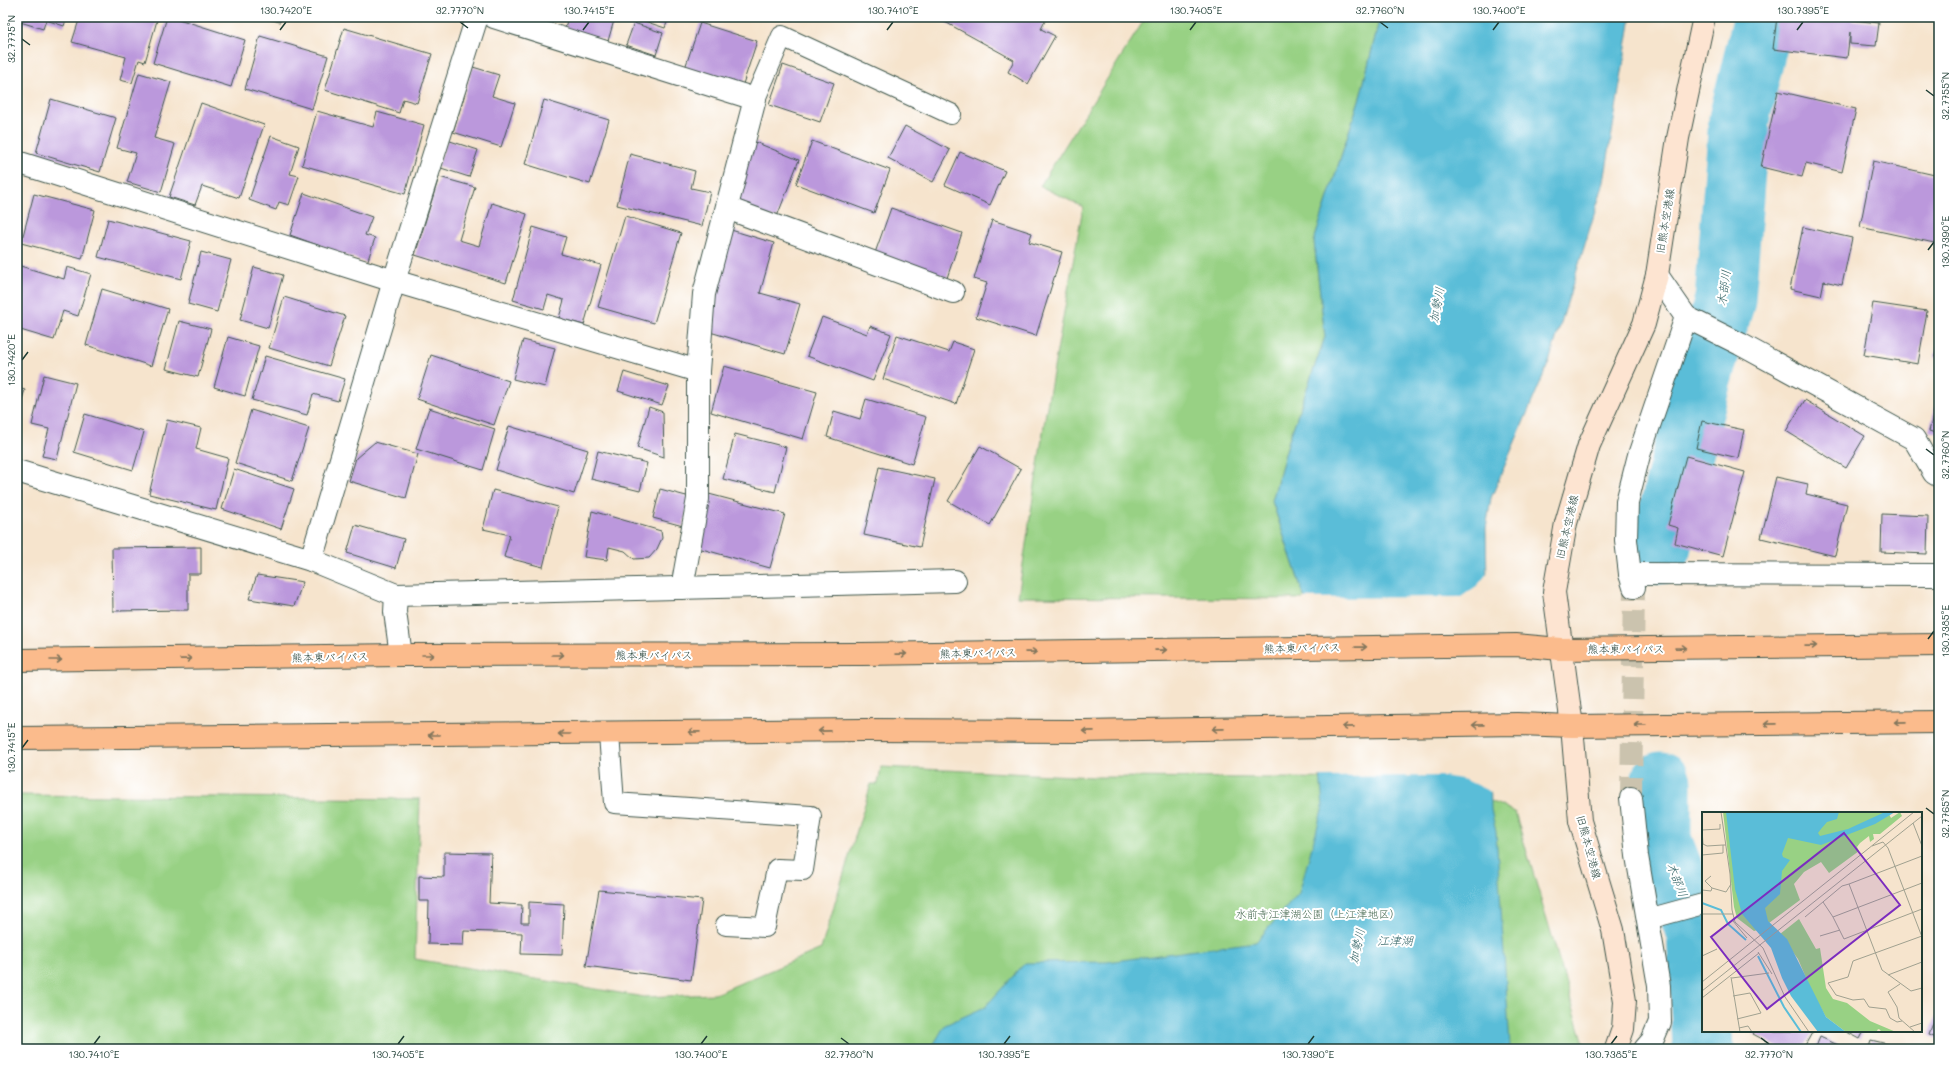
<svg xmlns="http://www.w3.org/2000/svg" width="1956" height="1066" viewBox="0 0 1956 1066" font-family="Mali,'Klee One',sans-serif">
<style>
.green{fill:#98d184;stroke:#5c875c}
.water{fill:#5abdd8;stroke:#3c7d86}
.pier{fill:#f6e4cd}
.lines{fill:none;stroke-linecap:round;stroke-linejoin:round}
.river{stroke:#5abdd8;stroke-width:61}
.building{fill:#bb98dc}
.street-tunnel{stroke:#cbc3ae;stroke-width:22;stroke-dasharray:22 11;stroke-linecap:butt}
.lane-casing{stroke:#3f564b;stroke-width:22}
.street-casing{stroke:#3f564b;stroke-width:24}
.secondary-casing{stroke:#3f564b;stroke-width:24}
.highway-casing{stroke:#3f564b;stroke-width:24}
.lane{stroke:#fff;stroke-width:20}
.street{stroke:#fff;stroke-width:22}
.secondary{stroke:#fde4d1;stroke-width:22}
.highway{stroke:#fbbb8c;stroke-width:22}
.oneway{stroke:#82765c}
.ticks{fill:none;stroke:#1f3d34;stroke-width:1.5}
.labels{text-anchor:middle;stroke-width:4;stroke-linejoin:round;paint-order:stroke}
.street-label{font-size:11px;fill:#1f3d34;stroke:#fff}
.park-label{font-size:11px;fill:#3d6248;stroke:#fff}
.water-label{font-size:12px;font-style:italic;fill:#316365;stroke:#fff}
.inset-river{fill:none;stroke:#5abdd8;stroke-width:2}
.inset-road{fill:none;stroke:#a0a190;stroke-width:1}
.view{fill:#7b2cbf;fill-opacity:0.15;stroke:#7b2cbf;stroke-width:2}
.inset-edge{fill:none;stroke:#1f3d34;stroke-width:2}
.neatline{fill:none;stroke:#1f3d34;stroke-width:1.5}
.ticks-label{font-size:10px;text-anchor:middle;fill:#1f3d34}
</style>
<rect width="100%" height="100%" fill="#fff"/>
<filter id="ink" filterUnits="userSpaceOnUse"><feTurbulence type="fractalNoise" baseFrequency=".025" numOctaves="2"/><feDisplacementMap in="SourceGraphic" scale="8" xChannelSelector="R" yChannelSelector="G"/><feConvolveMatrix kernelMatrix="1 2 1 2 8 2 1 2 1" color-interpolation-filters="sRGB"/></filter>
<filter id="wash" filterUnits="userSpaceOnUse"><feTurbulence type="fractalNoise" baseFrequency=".012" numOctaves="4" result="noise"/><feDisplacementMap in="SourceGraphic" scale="16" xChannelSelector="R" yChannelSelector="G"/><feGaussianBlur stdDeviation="0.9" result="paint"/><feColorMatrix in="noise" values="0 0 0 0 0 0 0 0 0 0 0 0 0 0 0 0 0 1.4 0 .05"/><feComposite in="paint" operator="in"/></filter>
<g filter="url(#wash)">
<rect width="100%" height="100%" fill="#f6e4cd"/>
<!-- green -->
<g class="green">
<polygon points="1146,17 1380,17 1361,94 1314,241 1325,337 1289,440 1272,501 1305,599 1018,597 1046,412 1083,207 1040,186"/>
<polygon points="881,767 1094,777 1442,779 1515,812 1585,1047 1585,1049 17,1049 17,795 420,799 415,959 644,997 715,994 821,949 871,784 878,784"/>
</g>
<!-- water -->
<g class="water">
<polygon points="1380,17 1631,17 1604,182 1549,362 1491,498 1486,529 1491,810 1496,832 1510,1046 1509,1049 931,1049 945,1025 985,1007 1025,963 1107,962 1256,942 1299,893 1323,807 1305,599 1272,501 1289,440 1325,337 1314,241 1361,94"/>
<polygon points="17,1041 45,1049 17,1049"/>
</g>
<!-- pier -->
<polygon class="pier" points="1489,571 1493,793 1466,780 1444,776 1319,777 1303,598 1461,597 1478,585"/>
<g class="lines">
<!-- river -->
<g class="river">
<polyline points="1659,554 1701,379 1725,300 1739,119 1764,17"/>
<polyline points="1661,782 1661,840 1697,933 1703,1049"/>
</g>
</g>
<g id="blocks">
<!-- building -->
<g class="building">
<polygon points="17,17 67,17 64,26 46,20 43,29 17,21"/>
<polygon points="80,17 158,17 145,62 139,60 132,83 120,80 126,57 72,42"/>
<polygon points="167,17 172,17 245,40 231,87 153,63"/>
<polygon points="261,17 281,17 280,22"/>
<polygon points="568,17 615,17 608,41 565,28"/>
<polygon points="632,17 669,17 665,28"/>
<polygon points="694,17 707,17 706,21"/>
<polygon points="936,17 1047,17 1041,29 1055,36 1028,84 1008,72 1014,60"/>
<polygon points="1777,17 1852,17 1852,20 1879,23 1876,46 1850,44 1850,32 1847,58 1773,49"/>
<polygon points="634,23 663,33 656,55 626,45"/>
<polygon points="700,23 757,41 742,87 685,68"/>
<polygon points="344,28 432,54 417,103 403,99 399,113 325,90"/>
<polygon points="260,36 328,56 312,109 245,89"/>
<polygon points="783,65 834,83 820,122 769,105"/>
<polygon points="473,67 499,75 492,96 515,103 501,147 453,132"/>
<polygon points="139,73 171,82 154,138 175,144 161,192 127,182 136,153 117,148"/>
<polygon points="1778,91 1856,109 1842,172 1806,163 1802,177 1761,167"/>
<polygon points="51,99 116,118 100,172 36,153"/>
<polygon points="544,100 609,120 590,184 525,164"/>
<polygon points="201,103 264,125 239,198 202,186 195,205 169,197"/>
<polygon points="317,111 373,127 377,112 424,125 405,194 302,165"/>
<polygon points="905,126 950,150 933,182 888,158"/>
<polygon points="271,136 299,146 290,174 299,176 289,205 279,202 276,210 249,200"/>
<polygon points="447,140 478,150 469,177 438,167"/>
<polygon points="812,141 890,170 874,213 796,184"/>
<polygon points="755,142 799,160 776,219 732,202"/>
<polygon points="960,152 1005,171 990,205 945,185"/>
<polygon points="630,154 695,171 691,188 710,192 702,226 617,205"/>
<polygon points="1873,161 1939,176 1939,244 1860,227"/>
<polygon points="439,177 475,187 459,240 479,246 492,203 527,214 506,283 415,255"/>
<polygon points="17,184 22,186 17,201"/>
<polygon points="304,193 372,217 365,235 375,238 367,263 290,235"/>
<polygon points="34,194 95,210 82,259 21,243"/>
<polygon points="891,208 962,233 947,278 875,253"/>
<polygon points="625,216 681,233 654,323 598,307"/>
<polygon points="108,219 191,241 181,279 98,257"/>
<polygon points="992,220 1032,233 1029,242 1062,252 1036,336 976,317 987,283 974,279"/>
<polygon points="533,227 566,237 561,254 601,265 584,325 559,318 564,300 548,295 544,309 513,300"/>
<polygon points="1803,227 1852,238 1842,285 1824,281 1821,296 1790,289"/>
<polygon points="731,230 774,243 760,293 800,304 785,354 703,330"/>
<polygon points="201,252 231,260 217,312 188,304"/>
<polygon points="17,265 64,279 67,267 91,274 78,316 63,311 54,340 17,329"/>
<polygon points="254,267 283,275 268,328 240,320"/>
<polygon points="102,289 168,309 151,366 86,345"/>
<polygon points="284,297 345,316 329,366 269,348"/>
<polygon points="1873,303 1927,311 1918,364 1864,355"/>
<polygon points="822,317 867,334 870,326 891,334 873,381 807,356"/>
<polygon points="179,321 211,329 198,377 166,369"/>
<polygon points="897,335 949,352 953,342 974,349 956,404 883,379"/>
<polygon points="228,337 259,346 245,396 214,387"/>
<polygon points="523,340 555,348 545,387 513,379"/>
<polygon points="1938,342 1939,342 1939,358 1935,357"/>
<polygon points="431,355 509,381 494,425 417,399"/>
<polygon points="265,356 345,379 338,401 313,394 307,415 252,400"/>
<polygon points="724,366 817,392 803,439 711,412"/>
<polygon points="624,372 669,386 662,405 618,391"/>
<polygon points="44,375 76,383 57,459 42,456 49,429 32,425"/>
<polygon points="17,388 25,390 17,415"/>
<polygon points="1939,393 1939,434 1929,431"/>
<polygon points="866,399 926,417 912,464 827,437 834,411 860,419"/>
<polygon points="1805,400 1865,436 1846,468 1786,431"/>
<polygon points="649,407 663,412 664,457 637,448"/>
<polygon points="429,408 495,429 483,470 416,449"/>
<polygon points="251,410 309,428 292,481 235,463"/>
<polygon points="85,414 144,432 133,470 74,452"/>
<polygon points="167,420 201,428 196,449 228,458 216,510 149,494"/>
<polygon points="1702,421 1744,430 1738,458 1696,448"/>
<polygon points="509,426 588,450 574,494 496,470"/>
<polygon points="735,434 786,447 775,492 723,479"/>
<polygon points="375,442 418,454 406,498 349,481 356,458"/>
<polygon points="980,446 1021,469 990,525 948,501"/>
<polygon points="598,451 647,463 640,491 591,479"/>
<polygon points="1686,456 1745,472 1723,556 1675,543 1678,528 1668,525"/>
<polygon points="879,467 935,479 920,547 864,535"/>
<polygon points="234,469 294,489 281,529 222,509"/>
<polygon points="1776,477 1808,484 1806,494 1847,504 1835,556 1761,538"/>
<polygon points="660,489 690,497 683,526 653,518"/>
<polygon points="493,490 558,507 543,567 504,557 510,535 483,529"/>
<polygon points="705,493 785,514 770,568 691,546"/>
<polygon points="592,511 661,531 662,538 657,549 649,558 634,559 625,551 609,547 607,560 584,557"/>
<polygon points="1882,514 1928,516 1927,554 1881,552"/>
<polygon points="355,525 404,539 396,568 347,553"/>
<polygon points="201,547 201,574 188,574 188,610 113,611 112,548"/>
<polygon points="257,575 303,582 294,606 249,599"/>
<polygon points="444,852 491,853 489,903 522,905 521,923 529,923 529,902 564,904 562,955 521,954 522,933 464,931 463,945 428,944 429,901 419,901 419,876 444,877"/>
<polygon points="599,890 702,900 691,980 586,966"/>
<polygon points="1939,1008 1939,1039 1929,1035"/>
<polygon points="1755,1031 1813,1031 1803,1049 1781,1049 1753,1034"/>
<polygon points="1845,1031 1864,1031 1860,1039"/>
<polygon points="1820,1037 1847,1049 1815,1049"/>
<polygon points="1871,1040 1904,1048 1904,1049 1868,1049"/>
</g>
</g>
</g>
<g filter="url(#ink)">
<use href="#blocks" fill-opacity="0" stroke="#3f564b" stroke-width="1"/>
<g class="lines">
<!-- street-tunnel -->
<polyline class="street-tunnel" points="1631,798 1634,587"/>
<defs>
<g id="lane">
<polyline points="755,99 782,36 951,114"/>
<polyline points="609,734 614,803 811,816 803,870 777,869 765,927 726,925"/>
<polyline points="1648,919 1703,904"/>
</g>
<g id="street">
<polyline points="17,162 394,281 698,371 704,294 755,99 494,17"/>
<polyline points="727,208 953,292"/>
<polyline points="1686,317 1740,344 1914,439 1934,473 1939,476"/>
<polyline points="17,471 311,560 394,281 477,17"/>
<polyline points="311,560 396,595 955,581"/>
<polyline points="1630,574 1939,575"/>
<polyline points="1634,587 1630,574 1626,540 1627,502 1639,455 1686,317 1657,275"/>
<polyline points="682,588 698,499 698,371"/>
<polyline points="396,595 395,612 401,655"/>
<polyline points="1631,798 1637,856 1659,986 1660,1022 1652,1041 1645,1049"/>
</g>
<polyline id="secondary" points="1616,1049 1623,1029 1625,1001 1613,930 1580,821 1572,726 1554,592 1566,523 1589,445 1644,324 1657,275 1678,138 1704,17"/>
<g id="highway">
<polyline points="17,660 401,655 862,654 1516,645 1560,649 1939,645"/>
<polyline points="17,738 863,730 1081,731 1517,724 1572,726 1939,722"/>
</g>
</defs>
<!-- lane casing -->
<use href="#lane" class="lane-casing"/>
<!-- street casing -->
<use href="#street" class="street-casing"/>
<!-- secondary casing -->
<use href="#secondary" class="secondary-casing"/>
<!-- highway casing -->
<use href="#highway" class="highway-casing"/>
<!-- lane -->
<use href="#lane" class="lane"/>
<!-- street -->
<use href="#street" class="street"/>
<!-- secondary -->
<use href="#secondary" class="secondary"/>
<!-- highway -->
<use href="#highway" class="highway"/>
</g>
<!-- one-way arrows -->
<defs><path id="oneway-shaft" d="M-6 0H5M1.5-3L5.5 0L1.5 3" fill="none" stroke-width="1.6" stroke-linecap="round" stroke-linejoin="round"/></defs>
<g class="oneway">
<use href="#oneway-shaft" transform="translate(1811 646) rotate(-1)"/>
<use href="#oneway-shaft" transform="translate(1361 647) rotate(-1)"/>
<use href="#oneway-shaft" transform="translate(1681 648) rotate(-1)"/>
<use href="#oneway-shaft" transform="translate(1161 650) rotate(-1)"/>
<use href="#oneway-shaft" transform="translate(1031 652) rotate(-1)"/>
<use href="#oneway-shaft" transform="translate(901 654) rotate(-1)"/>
<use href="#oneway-shaft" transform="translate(428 655)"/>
<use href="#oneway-shaft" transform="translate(558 655)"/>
<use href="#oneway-shaft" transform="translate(186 659) rotate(-1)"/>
<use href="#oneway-shaft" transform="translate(56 660)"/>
<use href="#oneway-shaft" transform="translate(1900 722) rotate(179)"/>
<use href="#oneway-shaft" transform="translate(1770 724) rotate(179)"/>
<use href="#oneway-shaft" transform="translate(1478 725) rotate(179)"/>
<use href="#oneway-shaft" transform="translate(1640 725) rotate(180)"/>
<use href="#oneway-shaft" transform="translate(1348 727) rotate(179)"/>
<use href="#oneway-shaft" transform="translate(1218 729) rotate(179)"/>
<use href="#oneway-shaft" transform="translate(824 731) rotate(179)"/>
<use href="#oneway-shaft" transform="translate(1088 731) rotate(179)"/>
<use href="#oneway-shaft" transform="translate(694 732) rotate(179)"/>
<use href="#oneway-shaft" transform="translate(564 734) rotate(180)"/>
<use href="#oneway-shaft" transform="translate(434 735) rotate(180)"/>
</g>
</g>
<!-- ticks -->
<path class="ticks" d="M460,22L468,28M1380,22L1388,28M280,30L286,22M583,30L589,22M887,30L893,22M1190,30L1196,22M1493,30L1499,22M1797,30L1803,22M22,39L30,45M1926,90L1934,96M1928,250L1934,242M22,360L28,352M1926,449L1934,455M1928,639L1934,631M22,748L28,740M1926,808L1934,814M841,1038L849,1044M1761,1038L1769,1044M94,1044L100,1036M398,1044L404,1036M701,1044L707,1036M1004,1044L1010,1036M1308,1044L1314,1036M1611,1044L1617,1036"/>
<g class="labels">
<!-- street labels -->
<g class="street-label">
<text transform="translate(1665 221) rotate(-81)" y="4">旧熊本空港線</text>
<text transform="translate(1567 527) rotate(-77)" y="4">旧熊本空港線</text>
<text transform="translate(1302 648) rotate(-1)" y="4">熊本東バイパス</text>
<text x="1626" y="653">熊本東バイパス</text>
<text transform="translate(978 653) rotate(-1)" y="4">熊本東バイパス</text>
<text x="654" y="659">熊本東バイパス</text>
<text transform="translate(330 657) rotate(-1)" y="4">熊本東バイパス</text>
<text transform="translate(1589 847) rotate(75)" y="4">旧熊本空港線</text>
</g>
<!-- park labels -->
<g class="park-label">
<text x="1318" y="918">水前寺江津湖公園（上江津地区）</text>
</g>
<!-- water labels -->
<g class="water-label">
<text transform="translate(1724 288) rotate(-82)" y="4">木部川</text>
<text transform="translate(1437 305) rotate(-79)" y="4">加勢川</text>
<text transform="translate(1677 880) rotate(69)" y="4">木部川</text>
<text x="1395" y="945">江津湖</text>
<text transform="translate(1357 946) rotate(-78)" y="4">加勢川</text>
</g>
</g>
<!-- overview -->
<g transform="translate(1702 812)">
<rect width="220" height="220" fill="#f6e4cd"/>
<path d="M21,0H186L189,6L198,0L200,4L178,22H171L172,27L168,30L167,24L158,31L155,35L157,39L127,61L119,50L102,60L92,72L98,88L59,117L52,119L35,106L32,95ZM97,107L114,137L118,136L124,176L131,187L145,191L168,209L194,220H180L177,217L175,218L176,220H144L124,205L111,182L96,147L78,122Z" fill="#98d184"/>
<path d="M24,0H137L135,7L125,10L119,17L116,21L118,24L146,17L183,0H193L173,12L119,33L86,26L80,42L81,45L88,48L80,59L78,82L63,96L66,109L85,127L124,205L144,220H116L89,184L80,166L69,136L40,102L33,77Z" fill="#5abdd8"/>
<path class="inset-river" d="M0,91L19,98L26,112L44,128M56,144L82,195L99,220"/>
<path class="inset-road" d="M19,0L28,62L30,98L33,110L61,136L83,185L107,220M211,11L220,34M18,12V17L0,18L1,32L5,34L21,33M170,34L181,30L186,36L220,125M0,43L21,41V33H24M220,44L147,72L180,158L209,179L220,176M9,64L3,69L10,76M220,71L131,105L142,127L220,97M0,78L9,79L10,76L24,80L29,72M121,90L131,105M0,102H31M103,105L140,74L147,72M31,109L45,126M118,124L138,118M56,140L70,162M0,144L15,137M186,163L220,150M29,165L38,220M30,166L67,161M0,170L212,0M198,172L186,180L195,195L197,206L213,220M0,179L220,4M31,184L48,181L59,201L35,207M0,186L57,141M200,209L195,210L188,206L184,197L167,195L162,187L151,188L134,183L126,171L146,165L151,149L220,124M208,215L220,211M37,216L46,214L50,220"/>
<path class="view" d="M142,21L198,93L65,197L9,125Z"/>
<rect width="220" height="220" class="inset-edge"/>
</g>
<!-- margin -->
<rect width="1956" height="1066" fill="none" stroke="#fff" stroke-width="44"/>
<rect x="22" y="22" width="1912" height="1022" class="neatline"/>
<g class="ticks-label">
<text x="286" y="14">130.7420°E</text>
<text x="460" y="14">32.7770°N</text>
<text x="589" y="14">130.7415°E</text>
<text x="893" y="14">130.7410°E</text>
<text x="1196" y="14">130.7405°E</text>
<text x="1380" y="14">32.7760°N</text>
<text x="1499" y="14">130.7400°E</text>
<text x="1803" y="14">130.7395°E</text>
<text transform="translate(11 39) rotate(-90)" y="4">32.7775°N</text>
<text transform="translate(1945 96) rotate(-90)" y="4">32.7755°N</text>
<text transform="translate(1945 242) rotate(-90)" y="4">130.7390°E</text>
<text transform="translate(11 360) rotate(-90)" y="4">130.7420°E</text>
<text transform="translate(1945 455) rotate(-90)" y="4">32.7760°N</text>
<text transform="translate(1945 631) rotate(-90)" y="4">130.7385°E</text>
<text transform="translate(11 748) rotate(-90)" y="4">130.7415°E</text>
<text transform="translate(1945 814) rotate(-90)" y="4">32.7765°N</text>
<text x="94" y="1058">130.7410°E</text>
<text x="398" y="1058">130.7405°E</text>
<text x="701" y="1058">130.7400°E</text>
<text x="849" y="1058">32.7780°N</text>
<text x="1004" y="1058">130.7395°E</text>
<text x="1308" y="1058">130.7390°E</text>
<text x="1611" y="1058">130.7385°E</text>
<text x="1769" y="1058">32.7770°N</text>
</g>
</svg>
